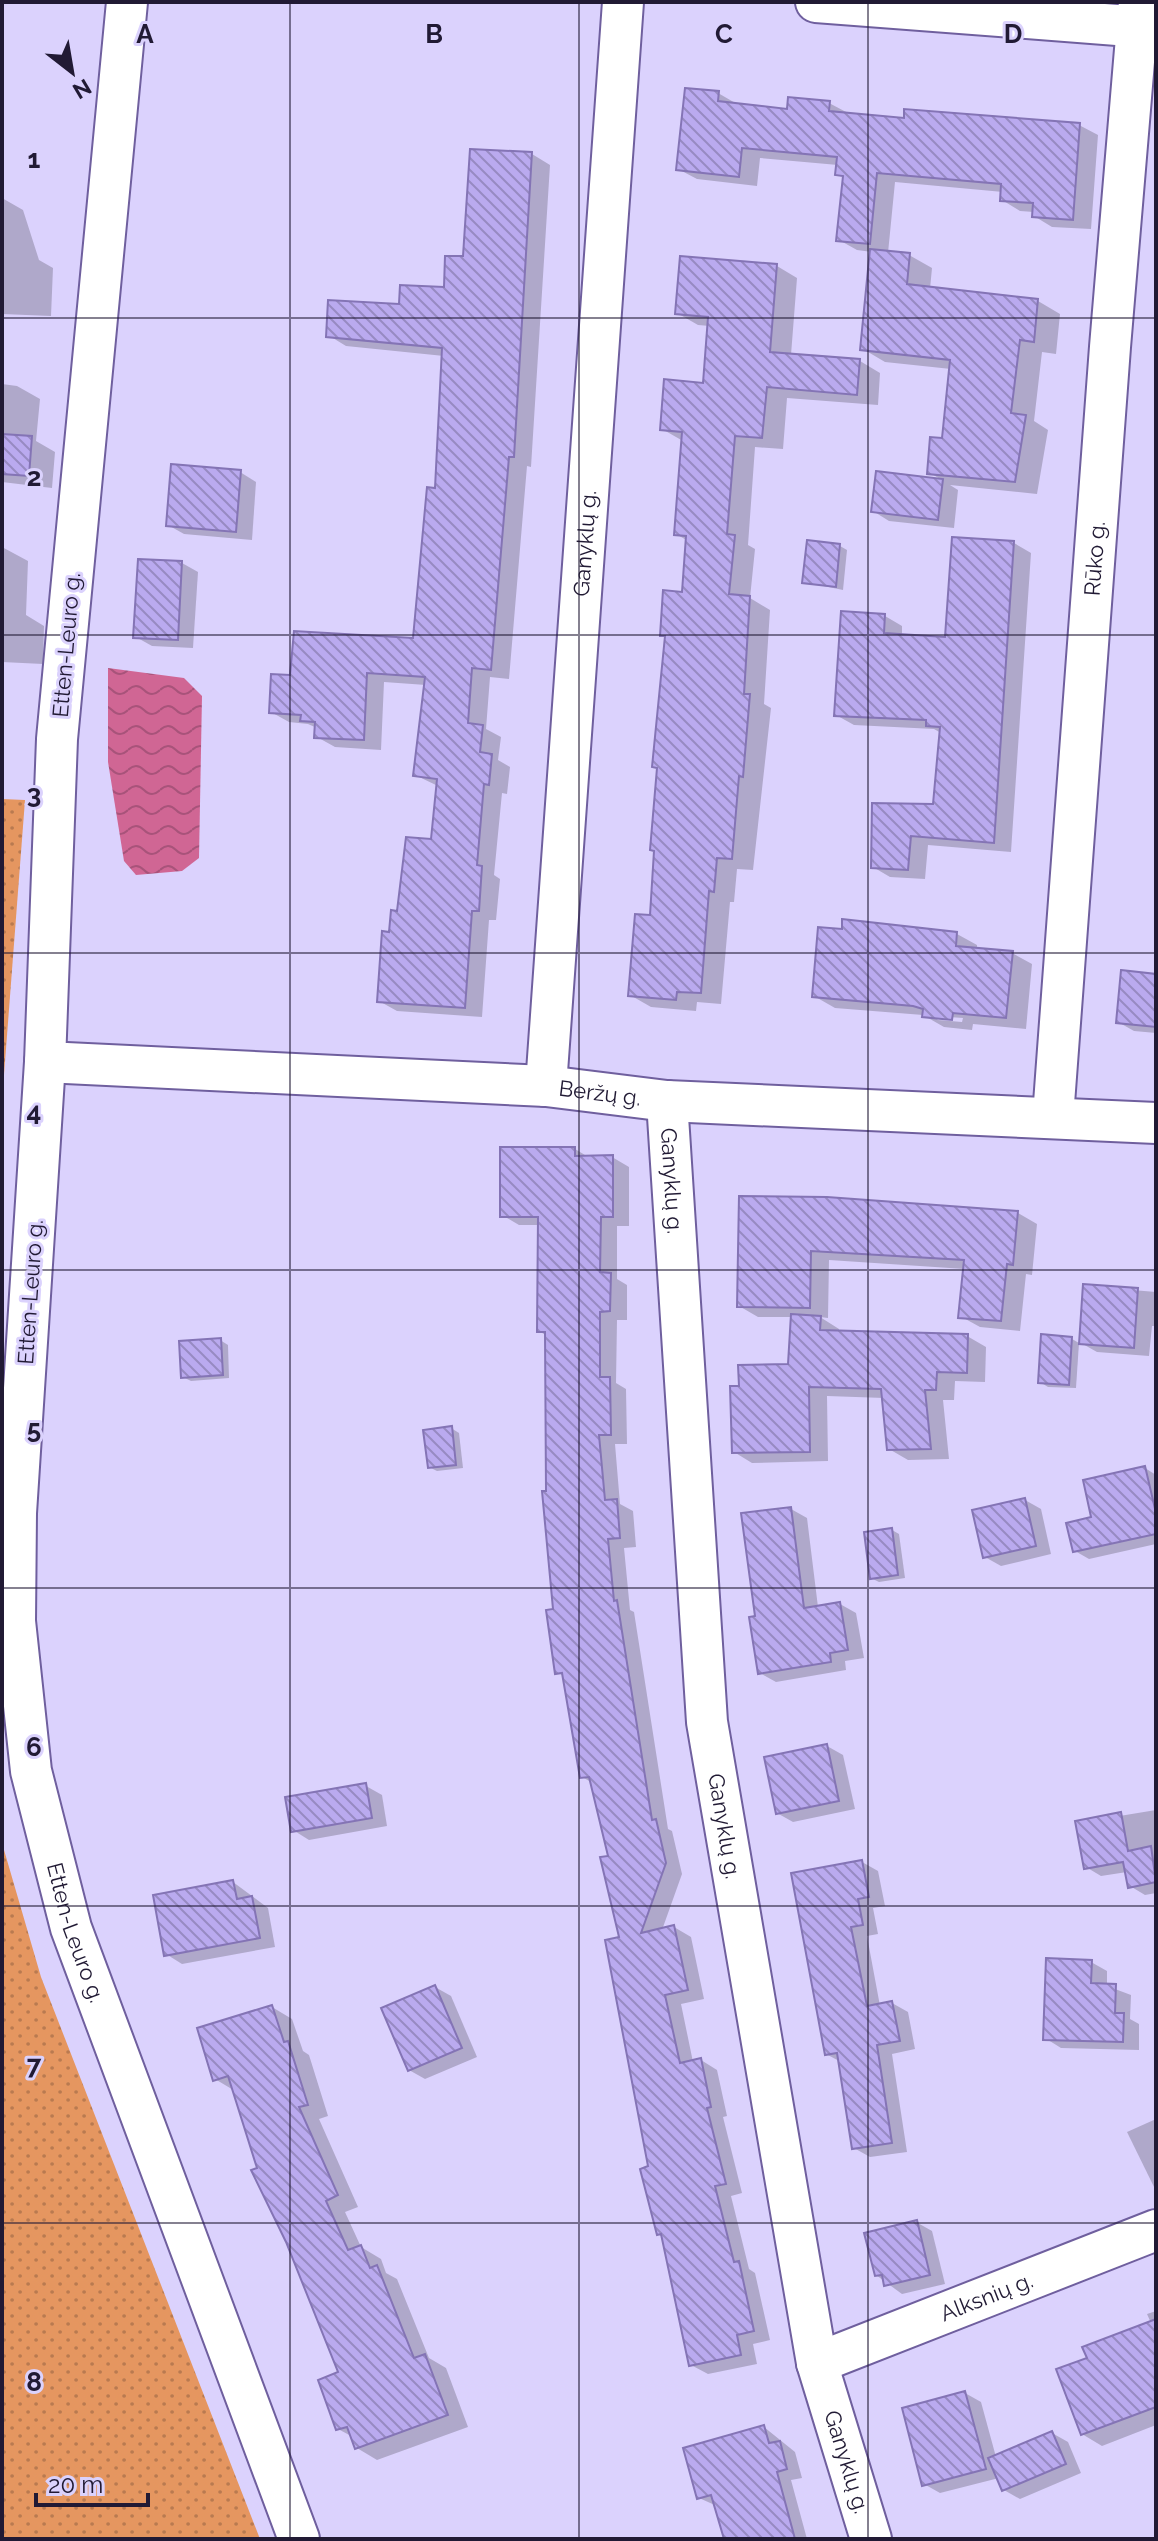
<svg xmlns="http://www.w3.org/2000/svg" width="1158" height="2541" viewBox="0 0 1158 2541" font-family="Raleway,sans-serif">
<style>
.green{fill:url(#green-dots)}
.water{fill:url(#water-waves)}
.shadow{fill:#0003;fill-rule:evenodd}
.building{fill:url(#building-back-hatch);stroke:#8474b5;stroke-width:2}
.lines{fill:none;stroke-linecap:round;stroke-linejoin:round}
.minor-casing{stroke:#6f5f9e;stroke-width:44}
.minor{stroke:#fff;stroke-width:40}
.grid{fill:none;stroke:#211a34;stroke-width:2;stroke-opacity:0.55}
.labels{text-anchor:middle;stroke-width:6;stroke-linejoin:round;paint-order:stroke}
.street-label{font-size:22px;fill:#211a34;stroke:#dbd2fd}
.grid-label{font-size:26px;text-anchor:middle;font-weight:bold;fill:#211a34;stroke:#dbd2fd;stroke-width:6;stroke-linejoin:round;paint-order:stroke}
</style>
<defs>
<pattern id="green-dots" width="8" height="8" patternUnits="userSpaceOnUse" patternTransform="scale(2)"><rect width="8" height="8" fill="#e59660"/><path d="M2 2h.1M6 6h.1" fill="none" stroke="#b97a50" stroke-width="1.8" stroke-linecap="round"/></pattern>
<pattern id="water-waves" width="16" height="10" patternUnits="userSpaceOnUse" patternTransform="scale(2)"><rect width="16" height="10" fill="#d06694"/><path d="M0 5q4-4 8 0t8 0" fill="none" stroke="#a8537a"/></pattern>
<pattern id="building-back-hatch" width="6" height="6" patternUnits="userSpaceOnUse" patternTransform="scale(2)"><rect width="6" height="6" fill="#baaaef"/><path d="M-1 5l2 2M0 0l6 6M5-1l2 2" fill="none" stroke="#978ac2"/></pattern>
</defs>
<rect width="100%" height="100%" fill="#dbd2fd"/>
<!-- green -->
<g class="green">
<polygon points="2,799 25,800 2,1101"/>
<polygon points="2,1843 41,1977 260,2539 2,2539"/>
</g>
<!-- water -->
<polygon class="water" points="108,668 184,678 202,696 199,858 182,871 136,875 124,861 108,762"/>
<!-- shadow -->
<g class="shadow">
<polygon points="718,93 737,104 789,111 829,103 848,113 905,121 1079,125 1098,135 1091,229 1052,227 1034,216 1034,212 1020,211 1002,200 1003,192 895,182 888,253 909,255 932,268 930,289 1038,301 1060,314 1056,354 1042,352 1034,421 1048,430 1037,494 950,485 958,490 954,528 889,521 873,511 878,473 943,481 929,472 943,440 951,369 885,362 863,349 872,252 857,250 839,240 845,178 837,174 838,165 760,158 757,186 697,179 678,169"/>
<polygon points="532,154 550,165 531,467 527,466 509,679 490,677 486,729 501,737 498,760 510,767 507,794 502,793 494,875 500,879 496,920 489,920 482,1017 397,1011 379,1001 391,934 433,841 438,786 415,775 426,685 384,682 381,750 335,747 317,737 317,728 308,724 289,722 271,712 292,677 415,641 437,490 444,356 346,346 328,335 446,289"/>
<polygon points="2,198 23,210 39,260 53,268 51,316 2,314"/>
<polygon points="777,266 797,278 791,355 860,361 880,373 878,405 787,398 783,449 755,447 748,545 755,549 750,598 770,610 764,704 771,708 753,870 737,869 734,902 730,902 721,1004 697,1002 696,1011 651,1007 630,995 652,917 658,769 654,766 667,637 662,635 683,594 688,541 676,534 683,441 662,429 704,385 710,326 698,325 677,313"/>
<polygon points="2,384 17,386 40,399 36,441 55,452 52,488 2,482"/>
<polygon points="240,472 256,482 252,540 184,534 168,525"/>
<polygon points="1014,543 1031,553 1011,852 928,845 925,879 890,877 873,867 935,806 941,733 934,729 854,725 836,715 885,616 902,626 902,636 947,640"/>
<polygon points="840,546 847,550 843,590 804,582"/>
<polygon points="2,547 28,561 26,615 44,626 43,664 2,662"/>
<polygon points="182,563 198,572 193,648 152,646 136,637"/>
<path d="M957,934L977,945V950L1012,953L1032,964L1026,1029L973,1024L972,1030L944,1027L923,1015L835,1008L814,996ZM934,1016L963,1018L962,1022L938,1020Z"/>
<polygon points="1156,975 1156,1033 1134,1031 1118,1022"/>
<polygon points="575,1149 590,1158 612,1157 629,1167 629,1226 617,1226 617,1279 627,1285 627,1320 617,1320 616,1383 626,1389 627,1444 615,1444 620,1504 633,1511 636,1547 624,1548 630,1610 634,1612 668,1829 672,1831 682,1874 662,1930 674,1927 691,1937 704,1999 681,2004 693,2062 701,2060 717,2070 727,2116 723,2117 742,2193 731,2196 749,2269 755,2273 770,2340 753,2344 757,2364 708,2374 691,2365 663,2237 658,2234 611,1857 593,1783 582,1777 564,1676 557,1672 548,1492 547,1336 539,1331 540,1225 519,1225 502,1215"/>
<polygon points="741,1198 1018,1213 1037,1224 1032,1275 1026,1274 1020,1331 980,1327 960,1316 965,1269 829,1260 828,1318 820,1317 839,1329 839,1333 967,1336 986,1347 985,1382 955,1381 954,1400 943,1400 949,1459 908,1460 889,1449 884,1398 827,1396 828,1461 752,1463 734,1452 741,1388 790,1366 793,1317 758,1317 739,1306"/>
<polygon points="1085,1286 1156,1292 1156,1326 1152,1326 1149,1356 1097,1352 1081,1343"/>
<polygon points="1072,1339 1079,1343 1076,1388 1048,1387 1040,1382"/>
<polygon points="220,1340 228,1345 229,1378 191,1381 183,1377"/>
<polygon points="451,1428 459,1433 463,1468 437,1471 429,1467"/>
<polygon points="1145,1468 1156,1475 1156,1544 1089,1559 1075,1551 1094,1519"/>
<polygon points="1025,1500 1041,1509 1051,1554 1001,1566 985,1557"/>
<polygon points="791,1509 807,1518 818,1607 840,1604 856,1613 864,1658 845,1661 846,1670 776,1682 760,1673 757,1618"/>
<polygon points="892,1530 899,1534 905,1578 879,1582 871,1578"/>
<polygon points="827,1746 843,1755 855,1809 793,1822 777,1813"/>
<polygon points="366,1786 382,1795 387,1826 309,1840 293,1830"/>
<polygon points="1156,1810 1156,1893 1145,1895 1130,1886 1127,1872 1101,1876 1086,1867 1077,1823"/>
<polygon points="862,1862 878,1871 885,1906 873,1908 878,1934 867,1936 880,2006 892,2003 908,2012 915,2049 892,2054 907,2152 870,2157 854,2148 841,2062 826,2054"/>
<polygon points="233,1882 268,1908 275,1947 182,1964 166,1954"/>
<polygon points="1091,1962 1107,1971 1107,1986 1131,1995 1130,2019 1139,2024 1139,2050 1061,2048 1045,2038"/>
<polygon points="435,1987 451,1996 477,2057 425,2079 409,2070"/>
<polygon points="272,2007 292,2019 303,2051 309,2055 328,2116 319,2119 358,2207 345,2212 361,2247 381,2259 386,2273 397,2279 429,2358 446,2368 468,2427 377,2460 357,2448 353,2437 338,2429 340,2373 259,2169 235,2091 215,2079"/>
<polygon points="1156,2119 1156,2191 1127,2132"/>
<polygon points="916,2222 932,2231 945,2284 902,2294 876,2275"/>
<polygon points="1156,2311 1156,2425 1102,2446 1082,2434 1089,2359 1151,2323 1147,2314"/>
<polygon points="965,2393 981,2402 996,2457 1052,2433 1068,2442 1081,2473 1020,2499 1004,2490 999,2478 940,2493 924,2484"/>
<polygon points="764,2427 795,2452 802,2478 791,2480 807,2539 726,2539 717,2506 699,2498"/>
</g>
<!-- building -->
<g class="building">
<polygon points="685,88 719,91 718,101 787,109 788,97 830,101 829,111 904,118 904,109 1080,123 1073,220 1032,217 1033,203 1000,201 1001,184 877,173 870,244 836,241 843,176 835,175 837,157 742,148 739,177 676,170"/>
<polygon points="470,149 532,152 514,457 509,457 491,670 472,668 468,723 483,725 480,752 492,754 489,785 484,784 477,865 482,866 479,911 472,911 465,1008 377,1002 382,931 389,932 391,910 397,911 406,837 431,839 437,779 413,776 425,677 367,673 364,740 314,738 315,722 300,721 301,715 269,713 271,674 290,675 294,631 413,638 427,487 435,488 442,348 326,337 328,300 399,304 400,285 444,287 445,256 463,256"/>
<polygon points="870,249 910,253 907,284 1038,299 1034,342 1020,340 1011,413 1026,415 1015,482 927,474 930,437 942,438 950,360 860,350"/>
<polygon points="680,256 777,264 770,352 860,359 857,395 767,387 762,438 735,436 727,534 735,535 729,594 750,596 744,694 750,694 743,777 739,776 732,859 717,858 714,892 709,891 701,993 677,992 676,1000 628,996 635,914 650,915 654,851 650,850 657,768 652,767 665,636 660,636 663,590 682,592 686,536 674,535 682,432 660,430 664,379 703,383 708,317 675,314"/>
<polygon points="2,434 32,436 29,476 2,474"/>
<polygon points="171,464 241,470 236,532 166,526"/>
<polygon points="876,471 943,479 938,520 871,512"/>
<polygon points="952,537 1014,541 994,843 911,836 908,870 871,868 872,803 933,804 940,727 926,726 926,720 834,716 841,611 885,614 884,633 945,637"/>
<polygon points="807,540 840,544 836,587 802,583"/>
<polygon points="138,559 182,561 178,640 133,638"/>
<polygon points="842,919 957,932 956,946 1013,951 1006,1018 953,1013 952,1020 922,1017 923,1009 913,1006 812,997 818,927 842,929"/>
<polygon points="1121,970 1156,974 1156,1027 1116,1023"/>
<polygon points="500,1147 575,1147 575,1156 613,1155 613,1217 601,1217 600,1272 611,1273 610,1311 600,1312 600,1377 610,1377 611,1435 599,1435 605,1500 617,1499 620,1538 608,1539 614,1601 617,1600 652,1820 656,1819 666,1863 641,1933 674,1925 688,1990 665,1995 680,2063 701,2058 711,2107 707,2108 726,2184 715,2186 734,2262 739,2261 754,2331 737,2335 741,2355 689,2366 661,2234 657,2235 640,2169 648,2166 605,1940 619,1937 600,1857 608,1856 589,1777 580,1778 562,1673 555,1674 546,1610 553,1609 542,1491 546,1491 545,1332 537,1332 538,1217 500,1217"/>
<polygon points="739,1196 827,1197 1018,1211 1013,1265 1007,1264 1001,1321 958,1318 964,1260 811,1251 810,1308 737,1307"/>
<polygon points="1083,1284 1138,1288 1134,1348 1079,1344"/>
<polygon points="791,1314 821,1316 820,1330 968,1334 967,1373 937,1372 936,1390 925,1390 931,1449 887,1450 881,1389 809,1387 810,1452 732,1453 730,1386 739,1386 738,1365 788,1364"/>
<polygon points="1041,1334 1072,1337 1069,1385 1038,1383"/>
<polygon points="221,1338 223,1375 181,1378 179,1341"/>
<polygon points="452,1426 456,1465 428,1468 423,1430"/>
<polygon points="1145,1466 1156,1513 1156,1534 1073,1552 1066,1523 1091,1517 1083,1480"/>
<polygon points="1025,1498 1036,1546 983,1558 972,1510"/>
<polygon points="791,1507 804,1608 840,1602 848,1650 830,1653 831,1662 758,1674 749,1617 755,1616 741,1513"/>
<polygon points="892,1528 898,1575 870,1579 864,1532"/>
<polygon points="827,1744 839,1801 776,1814 764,1757"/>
<polygon points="366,1783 372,1818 291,1832 285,1797"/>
<polygon points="1121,1812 1128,1851 1151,1846 1156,1882 1128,1888 1123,1862 1084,1869 1075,1821"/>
<polygon points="862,1860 869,1897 858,1899 863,1925 851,1927 867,2006 892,2001 900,2041 877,2045 892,2143 852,2149 837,2053 825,2055 791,1873"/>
<polygon points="233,1880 237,1899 252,1896 260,1938 164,1956 153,1895"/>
<polygon points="1046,1958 1092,1960 1091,1983 1116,1984 1115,2013 1124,2013 1123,2042 1043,2040"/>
<polygon points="435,1985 462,2048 408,2071 381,2008"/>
<polygon points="272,2005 284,2042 288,2041 308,2105 299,2107 338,2195 326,2201 348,2250 361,2245 370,2268 377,2265 414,2358 425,2354 448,2415 355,2449 347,2427 336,2430 318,2380 338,2372 286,2242 251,2170 257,2168 228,2076 213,2081 197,2028"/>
<polygon points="917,2220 930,2275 884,2286 882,2275 875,2276 864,2233"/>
<polygon points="1156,2319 1156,2407 1081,2435 1056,2369 1087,2358 1082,2347"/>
<polygon points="965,2391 986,2469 922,2486 902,2408"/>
<polygon points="764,2425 769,2443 780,2441 787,2469 777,2472 795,2539 724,2539 711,2495 697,2499 683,2448"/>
<polygon points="1052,2431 1066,2464 1002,2491 988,2458"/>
</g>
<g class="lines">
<defs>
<g id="minor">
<path id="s1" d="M127,2L57,739L45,1062L16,1513L15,1621L31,1771L71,1928L299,2539"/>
<polyline points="816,2 1156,28"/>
<path id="s2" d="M45,1062L546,1086L667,1101L1156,1123"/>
<path id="s3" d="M546,1086L623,2"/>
<path id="s4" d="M667,1101L707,1722L817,2363L871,2539"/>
<path id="s5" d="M1053,1117L1110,347L1139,2"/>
<path id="s6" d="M817,2363L1156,2230"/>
</g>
</defs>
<!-- minor casing -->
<use href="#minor" class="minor-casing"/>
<!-- minor -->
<use href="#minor" class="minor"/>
</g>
<!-- grid -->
<path class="grid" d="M290,2V2539M579,2V2539M868,2V2539M2,318H1156M2,635H1156M2,953H1156M2,1270H1156M2,1588H1156M2,1906H1156M2,2223H1156"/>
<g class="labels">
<!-- street labels -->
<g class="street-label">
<text dy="8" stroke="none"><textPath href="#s3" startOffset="544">Ganyklų g.</textPath></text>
<text dy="8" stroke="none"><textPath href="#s5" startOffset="560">Rūko g.</textPath></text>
<text transform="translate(66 645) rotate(-85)" y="8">Etten-Leuro g.</text>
<text dy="8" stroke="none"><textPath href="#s2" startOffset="556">Beržų g.</textPath></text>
<text dy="8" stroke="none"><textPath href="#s4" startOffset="80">Ganyklų g.</textPath></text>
<text transform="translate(30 1292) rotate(-86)" y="8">Etten-Leuro g.</text>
<text dy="8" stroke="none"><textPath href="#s4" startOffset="728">Ganyklų g.</textPath></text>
<text dy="8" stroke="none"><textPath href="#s1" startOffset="1942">Etten-Leuro g.</textPath></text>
<text dy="8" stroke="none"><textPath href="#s6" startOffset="182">Alksnių g.</textPath></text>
<text dy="8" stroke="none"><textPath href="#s4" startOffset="1376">Ganyklų g.</textPath></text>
</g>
</g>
<g class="grid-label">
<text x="145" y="43">A</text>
<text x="434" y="43">B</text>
<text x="724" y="43">C</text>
<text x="1013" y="43">D</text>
<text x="34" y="168">1</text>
<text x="34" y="486">2</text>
<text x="34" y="803">3</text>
<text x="34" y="1121">4</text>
<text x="34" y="1438">5</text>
<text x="34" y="1756">6</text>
<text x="34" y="2074">7</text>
<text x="34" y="2391">8</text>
</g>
<!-- border -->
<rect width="1158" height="2541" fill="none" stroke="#211a34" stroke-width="8"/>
<!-- north arrow -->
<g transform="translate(72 72) rotate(149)" stroke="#dbd2fd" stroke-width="6" paint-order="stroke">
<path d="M0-6L14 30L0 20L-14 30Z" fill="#211a34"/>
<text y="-12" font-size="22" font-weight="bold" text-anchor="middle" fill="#211a34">N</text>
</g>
<!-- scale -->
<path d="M36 2493v12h112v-12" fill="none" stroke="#211a34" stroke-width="4"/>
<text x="48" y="2493" font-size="24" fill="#211a34" stroke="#dbd2fd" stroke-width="6" paint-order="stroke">20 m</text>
</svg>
